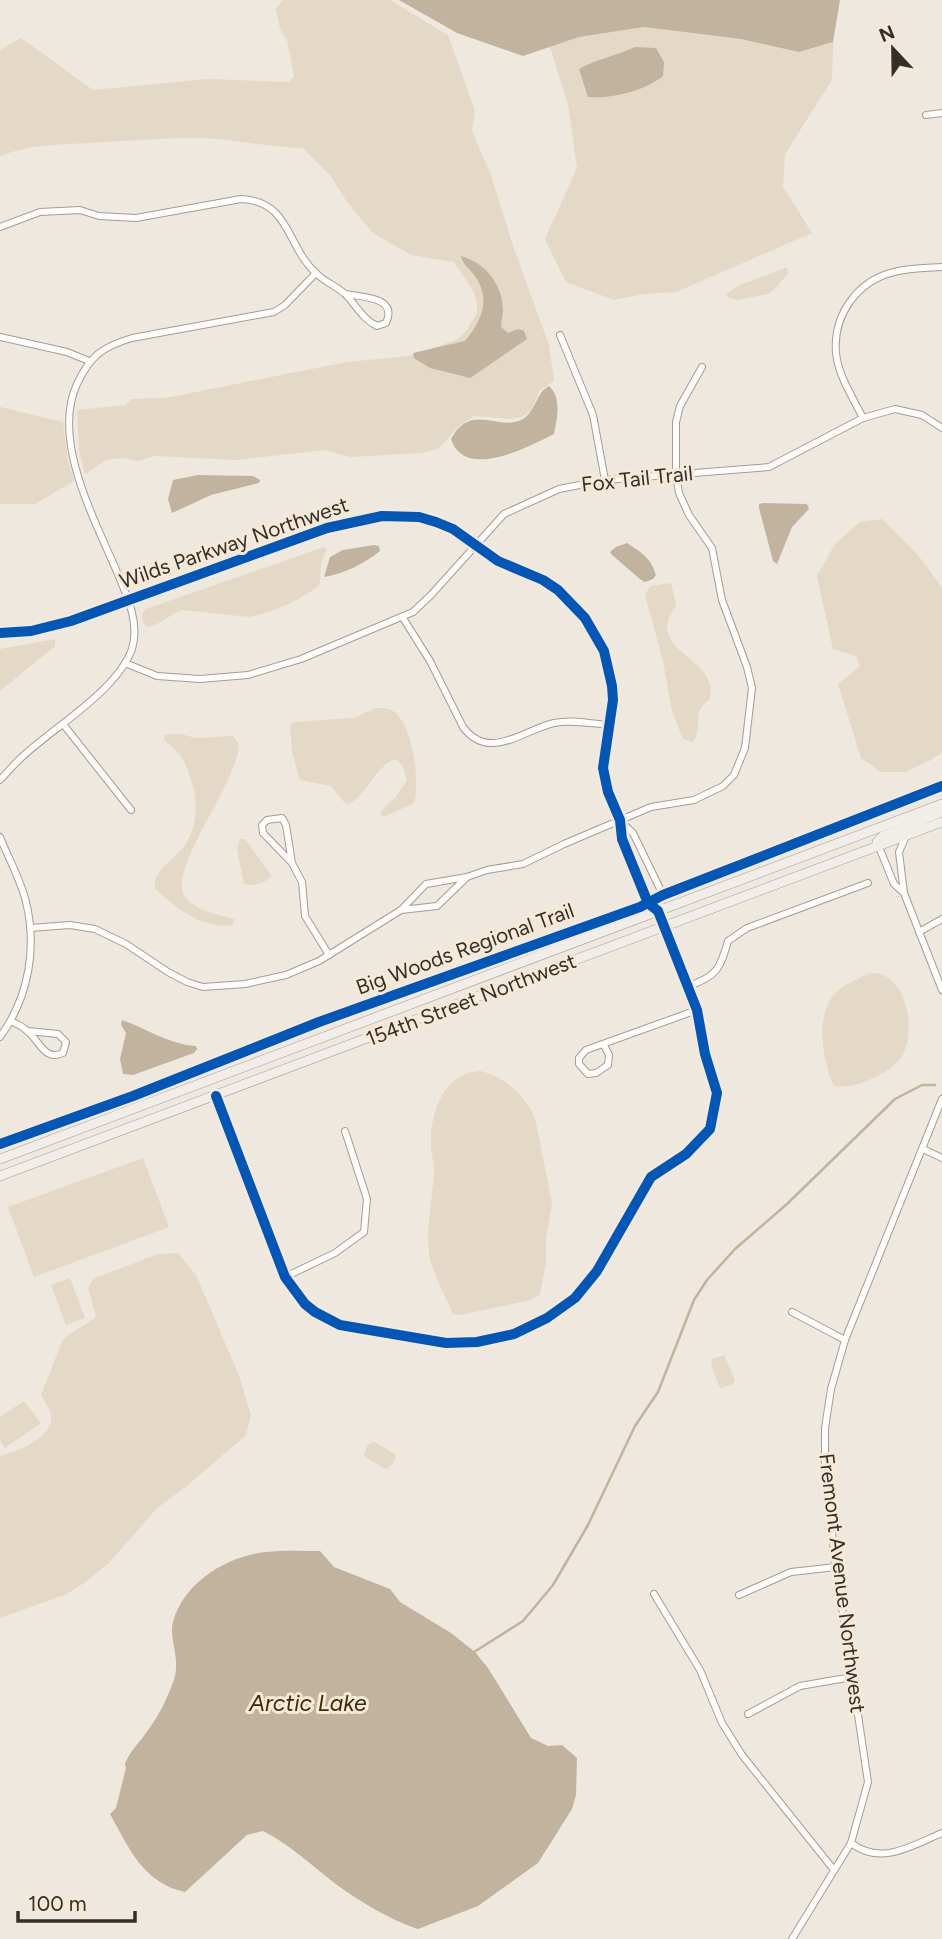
<svg xmlns="http://www.w3.org/2000/svg" width="942" height="1939" viewBox="0 0 942 1939" font-family="Figtree,sans-serif">
<style>
.green{fill:#e4d8c6}
.water{fill:#c2b39e}
.lines{fill:none;stroke-linecap:round;stroke-linejoin:round}
.stream{stroke:#c2b39e;stroke-width:2.5}
.street-casing{stroke:#a39d96;stroke-width:8}
.secondary-casing{stroke:#a39d96;stroke-width:10}
.street{stroke:#fdfcfa;stroke-width:6}
.secondary{stroke:#f1eeea;stroke-width:9}
.cycleway-casing{stroke:#f6e9d7;stroke-width:15}
.cycleway{stroke:#0057b8;stroke-width:10}
.labels{text-anchor:middle;stroke-width:6;stroke-linejoin:round;paint-order:stroke}
.street-label{font-size:21px;fill:#342f28;stroke:#f6e9d7}
.water-label{font-size:23px;font-style:italic;fill:#3e2904;stroke:#f6e9d7}
</style>
<rect width="100%" height="100%" fill="#efe8de"/>
<!-- green -->
<g class="green">
<path d="M283,0H390L448,35L475,111L472,131L491,175L512,243L549,345L554,381L540,390L531,411L522,417L510,419L474,416L460,425L439,448L422,453L351,457L324,450L237,460L154,456L139,461L123,458L106,460L85,474L79,450L77,410L125,405L132,399L166,398L347,362L409,356L456,340L467,330L477,313V303L474,292L454,262L411,255L373,233L347,202L330,175L303,148C274,147 247,142 218,139C176,136 132,141 90,143C59,144 28,145 0,156V50L21,38L93,90L208,79L289,82L294,76L287,40L280,29L276,9Z"/>
<polygon points="644,27 741,39 799,52 833,42 832,80 785,154 783,187 812,233 676,292 644,294 614,300 566,282 545,239 577,168 568,104 550,47 579,37"/>
<polygon points="785,268 787,268 788,273 776,288 768,294 737,300 727,297 726,294 740,285"/>
<polygon points="0,407 63,422 68,461 74,481 35,504 0,504"/>
<polygon points="882,519 918,555 942,588 942,752 931,760 905,772 881,772 861,758 838,684 860,666 856,656 833,649 817,576 835,544 860,522"/>
<path d="M324,547L327,550L321,563L320,584C303,600 272,612 249,617L183,610C170,614 161,625 147,627L143,623L142,613L146,609Z"/>
<path d="M671,583L676,605C673,611 668,619 667,625C667,657 717,661 710,699C689,713 705,725 693,742L683,739L672,711L663,661L645,595L650,586Z"/>
<polygon points="55,639 55,646 0,691 0,649"/>
<path d="M376,708C382,708 388,708 393,711C413,724 420,781 414,803L386,816H381V811L396,797L407,780L403,766L396,759C375,766 368,793 349,804L344,802L331,786L300,780L292,751L290,726L294,722L354,718Z"/>
<path d="M180,734L196,738L233,736L239,744C239,779 171,866 183,893C190,910 219,915 235,919L232,925C205,930 173,907 155,888C152,870 176,859 185,845C203,819 196,780 180,755C176,749 169,745 164,740L165,735Z"/>
<path d="M240,839H245L272,876C264,883 255,887 244,884L237,849Z"/>
<path d="M870,973C907,971 917,1031 902,1056C895,1067 882,1074 871,1079C858,1085 847,1088 834,1086C823,1063 815,1018 833,996C842,984 857,980 870,973Z"/>
<path d="M480,1071C505,1077 524,1094 535,1118L552,1203L546,1239V1264L540,1294L531,1300L460,1315L453,1314C446,1297 432,1272 429,1254C426,1228 432,1200 434,1174C434,1165 432,1156 431,1147C429,1115 443,1073 480,1071Z"/>
<polygon points="143,1158 169,1227 34,1277 8,1207"/>
<path d="M178,1253L196,1275L239,1376L251,1415L246,1435L183,1489L157,1508L109,1563L84,1583L67,1594L0,1618V1456C15,1452 48,1440 51,1421C53,1412 45,1402 41,1395L63,1339L96,1317L88,1288L93,1279L158,1254Z"/>
<polygon points="70,1278 85,1318 66,1325 51,1285"/>
<polygon points="724,1355 735,1380 733,1384 722,1388 719,1386 711,1364 712,1359"/>
<polygon points="24,1401 41,1423 5,1448 0,1441 0,1417"/>
<path d="M374,1442L395,1454C396,1461 392,1466 386,1469L365,1457L364,1453L368,1445Z"/>
</g>
<!-- water -->
<g class="water">
<polygon points="399,0 840,0 833,42 799,52 741,39 644,27 579,37 523,56 457,33"/>
<path d="M635,47L656,48L664,62L663,76C644,91 612,99 588,97L579,69C597,59 616,56 635,47Z"/>
<path d="M461,256C485,263 502,283 503,310C503,316 501,321 501,327L508,333L518,329L524,331L527,339L470,378L430,368L414,358L413,353L465,341C480,322 491,303 477,279C472,270 463,266 461,256Z"/>
<path d="M549,386C562,398 557,418 554,434C528,447 465,481 451,439C471,402 497,431 521,420C537,412 535,393 549,386Z"/>
<polygon points="198,475 253,476 260,480 259,483 211,495 172,513 168,499 173,480"/>
<polygon points="763,503 807,504 809,509 792,527 777,564 773,561 759,508 759,504"/>
<path d="M627,543C642,553 651,558 656,575L653,579L645,582L641,580L611,554L610,552L616,547Z"/>
<path d="M374,545L379,546L380,551C365,563 344,574 324,577L330,557L343,550Z"/>
<path d="M122,1020C147,1029 169,1044 196,1046L197,1049L194,1053L133,1075L123,1074L120,1059L126,1033L121,1025Z"/>
<path d="M320,1551L334,1567L390,1589L400,1602L451,1633L475,1652L488,1668L531,1738L548,1746L562,1745L577,1758L576,1795L572,1809L538,1863L478,1906L418,1929C390,1920 361,1902 337,1885C312,1866 291,1845 263,1831L247,1835L185,1892C143,1883 129,1848 110,1814L116,1808L126,1768L125,1764C130,1751 139,1743 146,1733C157,1719 166,1701 172,1685C183,1661 168,1639 173,1622C184,1582 227,1556 266,1552C284,1550 302,1551 320,1551Z"/>
</g>
<g class="lines">
<!-- stream -->
<polyline class="stream" points="474,1652 523,1621 553,1585 588,1525 635,1426 658,1392 694,1300 707,1280 735,1249 787,1204 895,1099 922,1085 935,1085"/>
<defs>
<g id="street">
<polyline points="926,115 942,113"/>
<path d="M0,227L40,212L80,210L99,216L136,218L241,199C291,201 286,247 317,274C326,283 339,287 347,296C357,307 364,320 377,326L386,323C398,297 363,297 345,294"/>
<polyline points="560,335 593,415 605,480"/>
<polyline points="0,337 67,352 89,361"/>
<path d="M863,418C853,398 838,375 836,353C833,315 857,281 894,272C909,268 926,268 942,267"/>
<path d="M403,618L430,661L463,727C489,762 523,730 554,723C572,719 592,724 610,725"/>
<polyline points="0,633 31,631 71,621 327,528 382,516 419,517 436,522 453,529 498,561 543,580 558,590 585,618 604,651 612,686 613,700 603,768 608,792 620,820 622,839 648,903 658,911 697,1010 705,1054 717,1093 710,1129 686,1154 651,1177 597,1271 575,1298 547,1318 514,1334 477,1342 446,1343 340,1325 315,1312 305,1304 285,1277 216,1096"/>
<polyline points="125,663 157,676 200,679 248,675 301,659 413,612 431,595 504,514 559,489 605,480 769,467 863,418 895,409 922,415 942,428"/>
<polyline points="63,724 131,810"/>
<path d="M0,780C7,773 14,764 22,757C54,727 117,691 132,649C140,623 127,596 117,572C95,520 51,440 77,384C90,356 102,347 132,338L274,312L285,305L316,273"/>
<polyline points="620,821 633,833 663,895 658,911"/>
<polyline points="906,836 899,852 904,893 942,990"/>
<path d="M0,837C8,857 19,877 25,898C38,946 29,997 0,1037"/>
<polyline points="879,847 894,884 904,893"/>
<polyline points="292,863 286,825 282,818 267,820 262,825 263,833 292,863 302,882 305,916 329,955"/>
<polyline points="401,910 437,906 467,877"/>
<polyline points="30,928 70,925 95,929 126,944 168,972 187,982 203,987 245,984 286,975 319,961 401,910 426,884 467,877 487,870 523,864 564,844 651,807 694,800 723,786 734,775 745,748 752,688 747,667 722,600 712,548 689,515 679,493 676,474 676,422 680,406 702,367"/>
<polyline points="919,932 942,919"/>
<path d="M689,986C717,976 720,969 728,941L747,928L868,883"/>
<path d="M11,1021C16,1024 22,1026 26,1030C39,1039 44,1062 63,1053L66,1042L58,1034L28,1031"/>
<polyline points="604,1045 609,1055 608,1065 596,1073 588,1074 579,1064 579,1058 586,1050 697,1010"/>
<polyline points="923,1149 942,1158"/>
<polyline points="285,1277 335,1253 364,1232 367,1199 345,1131"/>
<polyline points="792,1312 845,1340"/>
<polyline points="654,1594 700,1670 722,1723 742,1755 834,1870"/>
<polyline points="739,1595 791,1572 836,1567"/>
<polyline points="748,1714 800,1686 852,1677"/>
<path d="M851,1843C881,1866 911,1846 942,1833"/>
<polyline points="792,1939 851,1843 868,1782 836,1567 825,1474 825,1428 831,1389 845,1340 942,1099"/>
</g>
<g id="secondary">
<polyline points="879,847 877,842 883,836 942,812"/>
<polyline points="0,1159 942,804"/>
<polyline points="0,1176 942,822"/>
</g>
</defs>
<!-- street casing -->
<use href="#street" class="street-casing"/>
<!-- secondary casing -->
<use href="#secondary" class="secondary-casing"/>
<!-- street -->
<use href="#street" class="street"/>
<!-- secondary -->
<use href="#secondary" class="secondary"/>
<defs>
<g id="cycleway">
<polyline points="0,633 31,631 71,621 327,528 382,516 419,517 436,522 453,529 498,561 543,580 558,590 585,618 604,651 612,686 613,700 603,768 608,792 620,820 622,839 648,903 658,911 697,1010 705,1054 717,1093 710,1129 686,1154 651,1177 597,1271 575,1298 547,1318 514,1334 477,1342 446,1343 340,1325 315,1312 305,1304 285,1277 216,1096"/>
<polyline points="0,1144 133,1096 319,1022 640,907 663,895 942,786"/>
</g>
</defs>
<!-- cycleway casing -->
<use href="#cycleway" class="cycleway-casing"/>
<!-- cycleway -->
<use href="#cycleway" class="cycleway"/>
</g>
<g class="labels">
<!-- street labels -->
<g class="street-label">
<text transform="translate(637 479) rotate(-6)" y="7">Fox Tail Trail</text>
<text transform="translate(234 543) rotate(-19)" y="7">Wilds Parkway Northwest</text>
<text transform="translate(465 949) rotate(-20)" y="7">Big Woods Regional Trail</text>
<text transform="translate(471 1000) rotate(-21)" y="7">154th Street Northwest</text>
<text transform="translate(842 1583) rotate(83)" y="7">Fremont Avenue Northwest</text>
</g>
<!-- water labels -->
<g class="water-label">
<text x="308" y="1711">Arctic Lake</text>
</g>
</g>
<!-- north arrow -->
<g transform="translate(893 49) rotate(338)" stroke="#f6e9d7" stroke-width="5" paint-order="stroke">
<path d="M0-5L12 26L0 18L-12 26Z" fill="#342f28"/>
<text y="-10" font-size="19" font-weight="bold" text-anchor="middle" fill="#342f28">N</text>
</g>
<!-- scale -->
<path d="M18 1911v10h117v-10" fill="none" stroke="#342f28" stroke-width="3.5"/>
<text x="28" y="1911" font-size="21" fill="#342f28" stroke="#f6e9d7" stroke-width="5" paint-order="stroke">100 m</text>
</svg>
